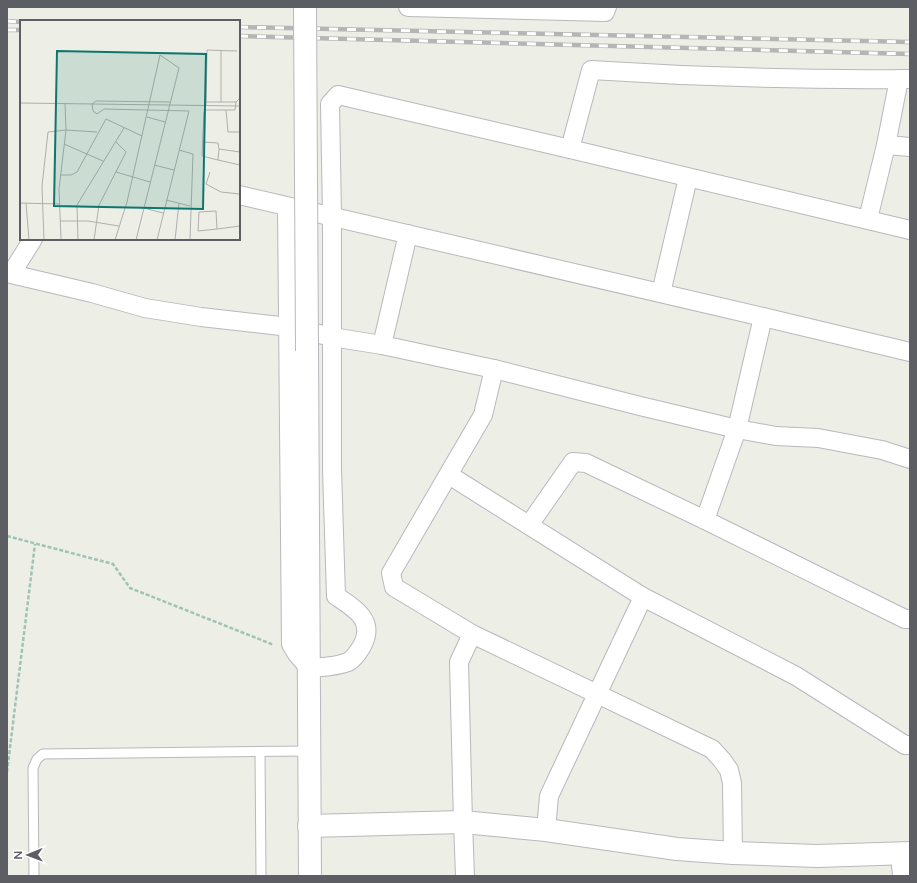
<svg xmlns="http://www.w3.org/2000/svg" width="917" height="883" viewBox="0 0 917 883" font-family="'Varela Round',sans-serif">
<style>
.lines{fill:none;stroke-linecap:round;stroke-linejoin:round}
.service-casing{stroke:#b8b8be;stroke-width:11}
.minor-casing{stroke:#b8b8be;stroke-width:20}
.tertiary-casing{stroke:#b8b8be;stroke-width:24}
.path{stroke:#9fc3b5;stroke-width:2.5;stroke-dasharray:4 2;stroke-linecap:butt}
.service{stroke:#fff;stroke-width:9}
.minor{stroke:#fff;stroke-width:18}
.tertiary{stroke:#fff;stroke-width:22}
.rail-casing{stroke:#b5b5b6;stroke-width:4.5}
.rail{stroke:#fff;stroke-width:3;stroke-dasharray:9;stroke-linecap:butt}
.tertiary-bridge-casing{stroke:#b8b8be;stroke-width:24;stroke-linecap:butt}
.tertiary-bridge{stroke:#fff;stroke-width:22}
.inset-road{fill:none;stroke:#afb0ae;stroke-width:1}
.view{fill:#0f766e;fill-opacity:0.15;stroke:#0f766e;stroke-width:2}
.inset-edge{fill:none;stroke:#5d5e64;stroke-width:2}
</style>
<rect width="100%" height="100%" fill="#edeee6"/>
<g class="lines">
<defs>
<g id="service">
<polyline points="260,752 261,876"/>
<polyline points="34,876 33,768 37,759 43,754 309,751"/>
</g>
<g id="minor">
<polyline points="408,7 605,12 607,7"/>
<polyline points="886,145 910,147"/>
<path d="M570,149L591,70C697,77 804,80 910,79"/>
<polyline points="239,195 763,317 910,352"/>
<path d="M287,207L291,644L297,654L309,668C321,667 336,667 348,662C354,659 359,651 362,646C376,620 354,608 336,596L332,470V216L330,104L338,95L570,149L910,230"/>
<polyline points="868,219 886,145 899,79"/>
<polyline points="33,239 11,274 92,293 145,308 201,317 289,327 332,337 382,345 494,369 640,406 737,429 776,436 818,438 882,450 910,459"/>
<polyline points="661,293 688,178"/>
<polyline points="382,345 408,234"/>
<polyline points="494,369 483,415 391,573 394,587 472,634 712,749 722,760 729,770 732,783 733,853"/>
<polyline points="449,475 643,597 796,676 905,745 910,745"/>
<polyline points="705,520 737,429 763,317"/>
<polyline points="529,525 573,462 586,463 705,520 905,619 910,619"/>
<polyline points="546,830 549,796 643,597"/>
<polyline points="900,854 902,876"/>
<polyline points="465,876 463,822 459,662 472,634"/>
</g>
<g id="tertiary">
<polyline points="307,351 310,876"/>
<polyline points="309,826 463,822 546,830 677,849 733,853 817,856 910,853"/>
</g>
</defs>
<!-- service casing -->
<use href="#service" class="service-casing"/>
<!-- minor casing -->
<use href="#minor" class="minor-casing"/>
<!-- tertiary casing -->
<use href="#tertiary" class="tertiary-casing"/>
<!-- path -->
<g class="path">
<polyline points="7,536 113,564 130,588 274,645"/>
<polyline points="7,772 35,544"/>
</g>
<!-- service -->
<use href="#service" class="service"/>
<!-- minor -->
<use href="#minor" class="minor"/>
<!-- tertiary -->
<use href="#tertiary" class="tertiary"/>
<defs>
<g id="rail">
<polyline points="7,21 21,22"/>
<polyline points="239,27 910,42"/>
<polyline points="7,30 21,30"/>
<polyline points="239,36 910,54"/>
</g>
</defs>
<!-- rail casing -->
<use href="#rail" class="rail-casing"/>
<!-- rail -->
<use href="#rail" class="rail"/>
<defs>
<polyline id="tertiary-bridge" points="305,7 307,351"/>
</defs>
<!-- tertiary-bridge casing -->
<use href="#tertiary-bridge" class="tertiary-bridge-casing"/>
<!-- tertiary-bridge -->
<use href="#tertiary-bridge" class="tertiary-bridge"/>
</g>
<!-- overview -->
<g transform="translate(20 20)">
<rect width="220" height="220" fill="#edeee6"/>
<path class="inset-road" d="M220,78L216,82L215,90H186L184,92L182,136L198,140L199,129L220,132M186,82H216M201,82V30M0,83L220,86M72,84L73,91L77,94L84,89L169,91L137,220M72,84L76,81L150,82M186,86L187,30L217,31M206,90L208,112H220M127,97L145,102M183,122L198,123L199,129M44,124L83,141M159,130L173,134L170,220M198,140L220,145M134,145L154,150M96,152L130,162M190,152L186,164L201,172L220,174M40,155H51L57,152L86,99L122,116M146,180L170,186M0,183L39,184M6,183L9,220M124,188L143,193M40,201H68L99,206M197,209L196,191L179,192L178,211L197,209L220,206M24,220L22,166L28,112L46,110L77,112M41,220L39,169L46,110L45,84M58,220L57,185L104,108M74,220L79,185L106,132L96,122M95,220L107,182L140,35L159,48L116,220M155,220L159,183"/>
<path class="view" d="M37,31L186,34L183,189L34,186Z"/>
<rect width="220" height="220" class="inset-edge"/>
</g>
<!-- border -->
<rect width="917" height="883" fill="none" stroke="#5d5e64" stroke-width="16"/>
<!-- north arrow -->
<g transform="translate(28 855) rotate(269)" stroke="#ffffff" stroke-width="3" paint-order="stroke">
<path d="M0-3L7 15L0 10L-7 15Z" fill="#5d5e64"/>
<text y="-6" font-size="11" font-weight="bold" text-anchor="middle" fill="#5d5e64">N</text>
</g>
</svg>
